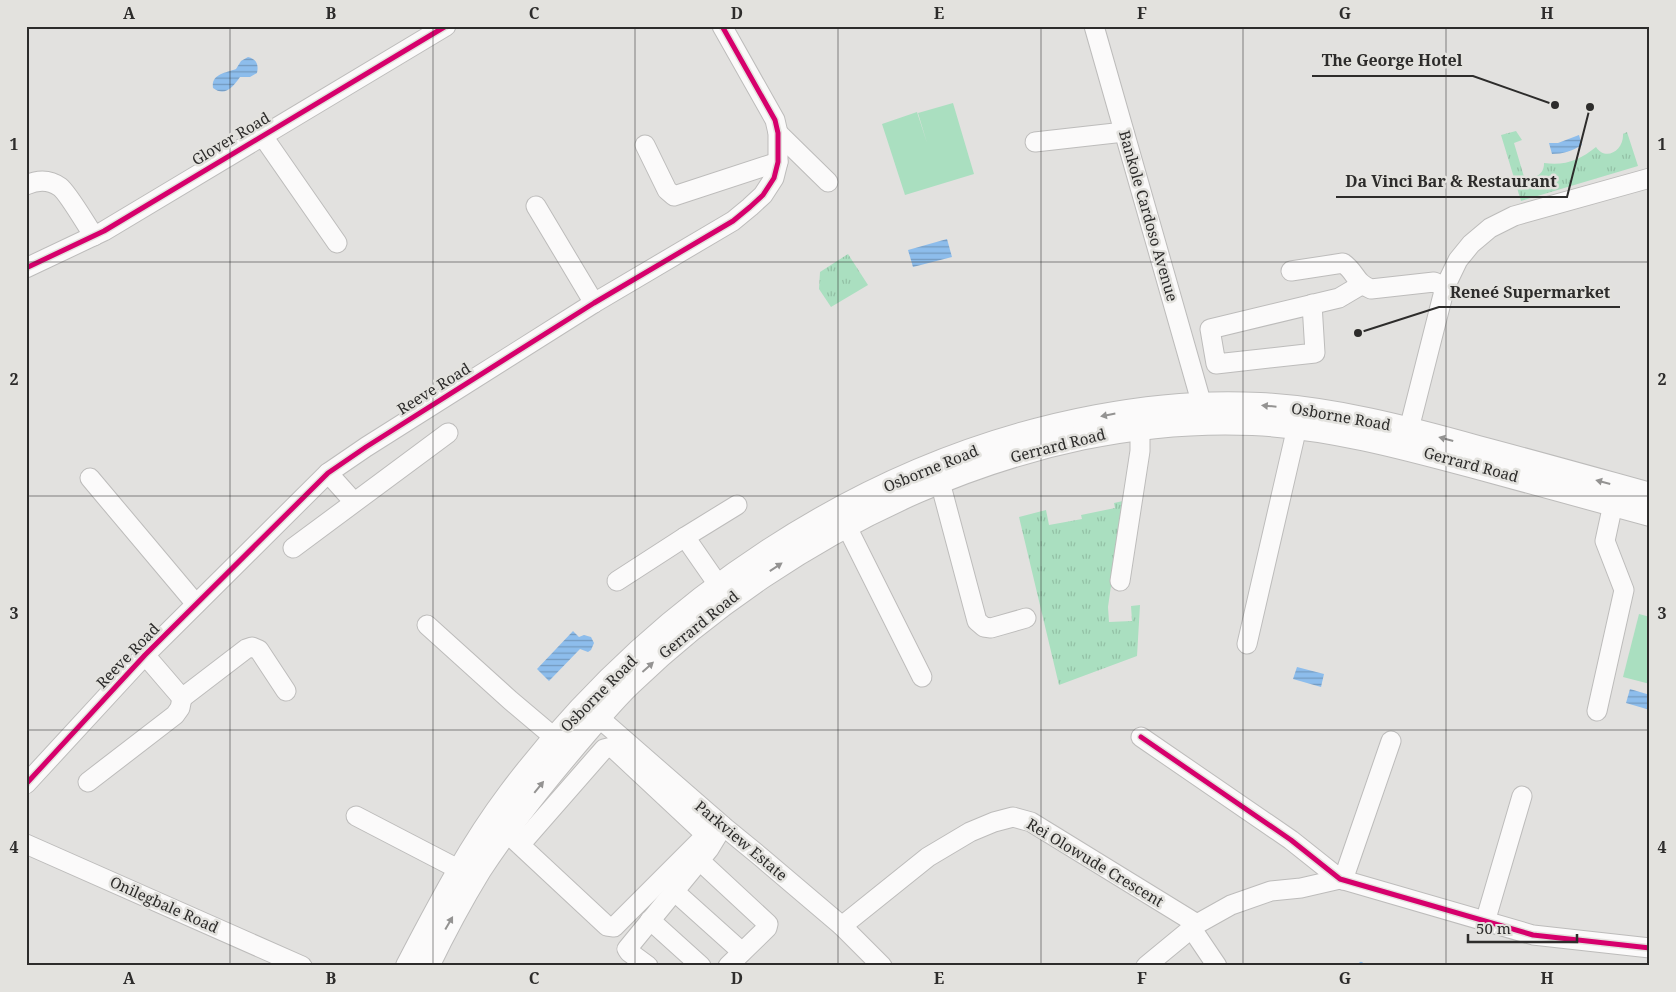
<svg xmlns="http://www.w3.org/2000/svg" width="1676" height="992" viewBox="0 0 1676 992" font-family="'Noto Serif',serif">
<style>
.grass{fill:url(#grass-tufts)}
.pitch{fill:#aadfc0}
.water{fill:url(#water-rules)}
.lines{fill:none;stroke-linecap:round;stroke-linejoin:round}
.stream{stroke:#8dbdec;stroke-width:4.5}
.minor-casing{stroke:#bdbcbb;stroke-width:21}
.major-casing{stroke:#bdbcbb;stroke-width:26}
.minor{stroke:#fbfafa;stroke-width:19}
.major{stroke:#fbfafa;stroke-width:24}
.cycleway-casing{stroke:#e3e2de;stroke-width:8}
.cycleway{stroke:#d6006c;stroke-width:5}
.oneway{fill:#949392}
.grid{fill:none;stroke:#2d2c2b;stroke-width:1;stroke-opacity:0.55}
.labels{text-anchor:middle;stroke-width:5;stroke-linejoin:round;paint-order:stroke}
.street-label{font-size:15px;fill:#2d2c2b;stroke:#e3e2de}
.leader{fill:none;stroke:#2d2c2b;stroke-width:2}
.callout-dot{fill:#2d2c2b;stroke:#e3e2de;stroke-width:2}
.callout-label{font-size:16px;text-anchor:middle;font-weight:bold;fill:#2d2c2b;stroke:#e3e2de;stroke-width:5;stroke-linejoin:round;paint-order:stroke}
.neatline{fill:none;stroke:#2d2c2b;stroke-width:2}
.grid-label{font-size:16px;text-anchor:middle;font-weight:bold;fill:#2d2c2b}
</style>
<defs>
<pattern id="grass-tufts" width="24" height="20" patternUnits="userSpaceOnUse" patternTransform="scale(1.25)"><rect width="24" height="20" fill="#aadfc0"/><path d="M3 7l-1-3M5 7V3M7 7l1-3M15 17l-1-3M17 17v-4M19 17l1-3" fill="none" stroke="#93c0a5"/></pattern>
<pattern id="water-rules" width="6" height="5" patternUnits="userSpaceOnUse" patternTransform="scale(1.25)"><rect width="6" height="5" fill="#8dbdec"/><path d="M0 2.5h6" fill="none" stroke="#749abf"/></pattern>
</defs>
<rect width="100%" height="100%" fill="#e2e1df"/>
<!-- grass -->
<g class="grass">
<path d="M1516,131L1522,140L1514,143L1525,180C1536,177 1544,175 1544,163C1565,166 1580,160 1596,147C1606,162 1624,150 1623,134L1627,132L1638,166L1521,201L1501,135Z"/>
<polygon points="848,254 868,285 831,307 819,289 820,272"/>
<polygon points="1123,501 1108,607 1109,622 1132,621 1131,606 1140,605 1137,656 1059,685 1019,517 1046,510 1049,525 1082,519 1081,515 1115,508 1114,503"/>
</g>
<!-- pitch -->
<g class="pitch">
<polygon points="953,103 974,174 905,195 882,124 917,112 927,143 918,113"/>
<polygon points="1639,614 1650,617 1650,684 1623,677"/>
</g>
<!-- water -->
<g class="water">
<path d="M248,57C256,59 259,64 257,73L250,77H240C233,87 225,97 213,88C211,74 225,73 236,69L241,61Z"/>
<path d="M1579,135L1582,145C1572,151 1563,154 1552,154L1549,143H1558Z"/>
<polygon points="947,239 952,257 913,267 908,250"/>
<polygon points="573,631 579,637 584,635 591,637 594,643 591,650 588,652 580,649 549,681 537,669"/>
<polygon points="1297,667 1324,674 1321,687 1293,679"/>
<polygon points="1630,689 1650,695 1650,710 1626,703"/>
</g>
<g class="lines">
<!-- stream -->
<polyline class="stream" points="1359,966 1361,964 1364,966"/>
<defs>
<g id="minor">
<polyline points="1094,26 1202,405"/>
<polyline points="778,133 828,182"/>
<polyline points="262,135 337,243"/>
<polyline points="1035,142 1124,132"/>
<polyline points="645,145 667,190 674,196 778,162"/>
<path d="M26,185C37,180 49,179 60,187C68,193 87,226 94,236"/>
<polyline points="536,206 594,303"/>
<polyline points="26,268 104,231 446,26"/>
<path d="M1291,271L1343,263C1356,272 1355,283 1371,289L1434,282L1445,287"/>
<polyline points="1312,304 1315,353 1216,364 1210,329 1339,298 1361,285"/>
<polyline points="1409,429 1445,287 1458,260 1471,244 1490,228 1514,216 1650,178"/>
<polyline points="328,473 354,502"/>
<polyline points="90,478 196,604"/>
<polyline points="940,482 977,621 984,627 991,628 1026,618"/>
<polyline points="846,525 922,677"/>
<polyline points="293,548 448,433"/>
<polyline points="617,581 685,537"/>
<polyline points="1120,581 1140,451 1140,428"/>
<polyline points="719,586 685,537 737,505"/>
<polyline points="427,625 510,700 555,738"/>
<polyline points="1247,644 1297,427"/>
<polyline points="145,655 182,698 246,649 252,647 259,650 286,691"/>
<polyline points="1597,711 1624,590 1605,541 1613,504"/>
<polyline points="598,717 723,826 762,858 842,926 882,966"/>
<polyline points="1141,737 1291,840 1340,879 1533,935 1650,948"/>
<polyline points="88,782 175,715 180,708 182,698"/>
<polyline points="26,784 145,655 328,473 366,447 594,303 733,221 750,207 763,195 774,178 778,162 778,133 775,120 722,26"/>
<polyline points="356,816 460,870"/>
<polyline points="506,832 607,926 614,927 701,840 703,832 612,747 604,749 520,845"/>
<polyline points="26,844 302,966"/>
<polyline points="699,860 768,924 767,928 728,966"/>
<polyline points="1343,880 1391,741"/>
<polyline points="674,891 742,952"/>
<polyline points="650,920 701,966"/>
<polyline points="1485,922 1522,796"/>
<polyline points="842,926 928,857 970,832 994,822 1013,817 1031,822 1197,924"/>
<polyline points="1192,929 1217,966"/>
<polyline points="648,966 629,952 627,949 709,849 723,826"/>
<polyline points="1146,966 1197,924 1231,905 1271,891 1301,888 1340,879"/>
</g>
<g id="major">
<path d="M408,966C439,907 470,847 510,794C652,605 863,461 1097,417C1150,407 1205,402 1260,405C1334,409 1406,428 1478,448C1535,463 1592,479 1650,495"/>
<path d="M427,966C443,933 460,901 479,870C507,827 539,787 572,748C591,726 609,703 630,683C791,528 1025,413 1253,423C1329,427 1400,446 1474,466C1533,482 1591,498 1650,514"/>
</g>
</defs>
<!-- minor casing -->
<use href="#minor" class="minor-casing"/>
<!-- major casing -->
<use href="#major" class="major-casing"/>
<!-- minor -->
<use href="#minor" class="minor"/>
<!-- major -->
<use href="#major" class="major"/>
<defs>
<g id="cycleway">
<polyline points="26,268 104,231 446,26"/>
<polyline points="1141,737 1291,840 1340,879 1533,935 1650,948"/>
<polyline points="26,784 145,655 328,473 366,447 594,303 733,221 750,207 763,195 774,178 778,162 778,133 775,120 722,26"/>
</g>
</defs>
<!-- cycleway casing -->
<use href="#cycleway" class="cycleway-casing"/>
<!-- cycleway -->
<use href="#cycleway" class="cycleway"/>
</g>
<!-- one-way arrows -->
<defs><path id="oneway-solid" d="M-6-.8H1V-3.2L6.5 0L1 3.2V.8H-6Z" transform="scale(1.25)"/></defs>
<g class="oneway">
<use href="#oneway-solid" transform="translate(1269 406) rotate(-175)"/>
<use href="#oneway-solid" transform="translate(1108 415) rotate(169)"/>
<use href="#oneway-solid" transform="translate(1446 439) rotate(-165)"/>
<use href="#oneway-solid" transform="translate(1603 482) rotate(-165)"/>
<use href="#oneway-solid" transform="translate(776 567) rotate(-34)"/>
<use href="#oneway-solid" transform="translate(648 667) rotate(-42)"/>
<use href="#oneway-solid" transform="translate(539 787) rotate(-51)"/>
<use href="#oneway-solid" transform="translate(449 923) rotate(-60)"/>
</g>
<!-- grid -->
<path class="grid" d="M230,26V966M433,26V966M635,26V966M838,26V966M1041,26V966M1243,26V966M1446,26V966M26,262H1650M26,496H1650M26,730H1650"/>
<g class="labels">
<!-- street labels -->
<g class="street-label">
<text transform="translate(231 139) rotate(-31)" y="5">Glover Road</text>
<text transform="translate(1148 216) rotate(74)" y="5">Bankole Cardoso Avenue</text>
<text transform="translate(434 389) rotate(-32)" y="5">Reeve Road</text>
<text transform="translate(1341 417) rotate(10)" y="5">Osborne Road</text>
<text transform="translate(1058 446) rotate(-14)" y="5">Gerrard Road</text>
<text transform="translate(1471 465) rotate(15)" y="5">Gerrard Road</text>
<text transform="translate(931 469) rotate(-22)" y="5">Osborne Road</text>
<text transform="translate(699 625) rotate(-39)" y="5">Gerrard Road</text>
<text transform="translate(128 656) rotate(-46)" y="5">Reeve Road</text>
<text transform="translate(599 694) rotate(-45)" y="5">Osborne Road</text>
<text transform="translate(741 841) rotate(40)" y="5">Parkview Estate</text>
<text transform="translate(1095 863) rotate(31)" y="5">Rei Olowude Crescent</text>
<text transform="translate(164 905) rotate(24)" y="5">Onilegbale Road</text>
</g>
</g>
<!-- callouts -->
<path class="leader" d="M1555 105L1473 76H1312M1590 107L1567 197H1336M1358 333L1439 307H1620"/>
<g class="callout-dot">
<circle cx="1555" cy="105" r="5"/>
<circle cx="1590" cy="107" r="5"/>
<circle cx="1358" cy="333" r="5"/>
</g>
<g class="callout-label">
<text x="1392" y="66">The George Hotel</text>
<text x="1451" y="187">Da Vinci Bar &amp; Restaurant</text>
<text x="1530" y="298">Reneé Supermarket</text>
</g>
<!-- border -->
<rect width="1676" height="992" fill="none" stroke="#e3e2de" stroke-width="55"/>
<!-- scale -->
<path d="M1468 934v8h109v-8" fill="none" stroke="#2d2c2b" stroke-width="2.5"/>
<text x="1476" y="934" font-size="15" fill="#2d2c2b" stroke="#e3e2de" stroke-width="4" paint-order="stroke">50 m</text>
<rect x="28" y="28" width="1620" height="936" class="neatline"/>
<g class="grid-label">
<text x="129" y="19">A</text>
<text x="331" y="19">B</text>
<text x="534" y="19">C</text>
<text x="737" y="19">D</text>
<text x="939" y="19">E</text>
<text x="1142" y="19">F</text>
<text x="1345" y="19">G</text>
<text x="1547" y="19">H</text>
<text x="14" y="150">1</text>
<text x="1662" y="150">1</text>
<text x="14" y="385">2</text>
<text x="1662" y="385">2</text>
<text x="14" y="619">3</text>
<text x="1662" y="619">3</text>
<text x="14" y="853">4</text>
<text x="1662" y="853">4</text>
<text x="129" y="984">A</text>
<text x="331" y="984">B</text>
<text x="534" y="984">C</text>
<text x="737" y="984">D</text>
<text x="939" y="984">E</text>
<text x="1142" y="984">F</text>
<text x="1345" y="984">G</text>
<text x="1547" y="984">H</text>
</g>
</svg>
